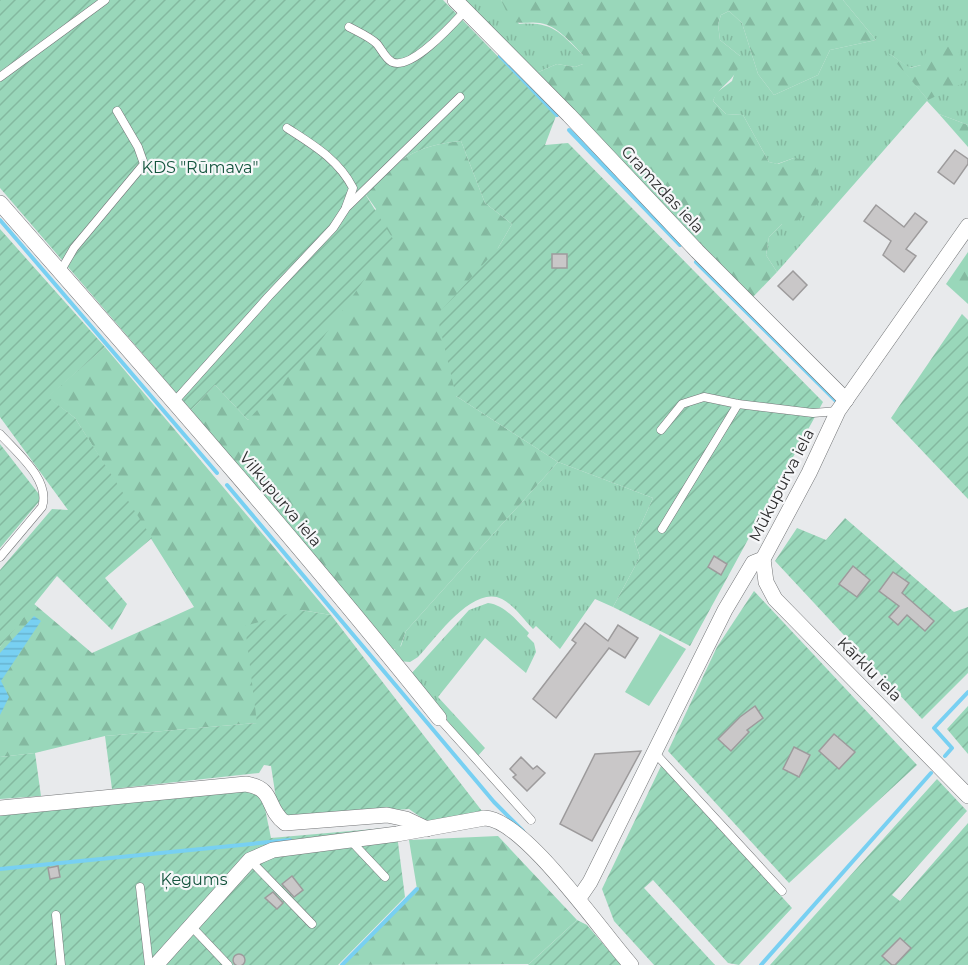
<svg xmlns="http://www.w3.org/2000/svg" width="968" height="965" viewBox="0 0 968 965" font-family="Montserrat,sans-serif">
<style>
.grass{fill:url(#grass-tufts);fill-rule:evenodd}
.forest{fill:url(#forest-firs)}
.garden{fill:url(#garden-furrows)}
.pitch{fill:#99d7ba}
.water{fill:url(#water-rules)}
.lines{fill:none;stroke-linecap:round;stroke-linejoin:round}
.stream{stroke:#78d0f2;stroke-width:4}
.building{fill:#c9c7c8;stroke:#9d9b9c;stroke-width:1.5}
.service-casing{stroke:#737577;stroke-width:9}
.minor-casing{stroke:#737577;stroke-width:16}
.service{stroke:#fff;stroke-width:8}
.minor{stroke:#fff;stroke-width:15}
.labels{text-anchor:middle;stroke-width:4.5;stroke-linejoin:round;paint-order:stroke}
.park-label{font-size:16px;fill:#13543d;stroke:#f6f7f9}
.street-label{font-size:16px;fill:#2d2d2e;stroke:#f6f7f9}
</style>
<defs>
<pattern id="grass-tufts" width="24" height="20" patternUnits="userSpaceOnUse" patternTransform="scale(1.5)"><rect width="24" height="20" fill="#99d7ba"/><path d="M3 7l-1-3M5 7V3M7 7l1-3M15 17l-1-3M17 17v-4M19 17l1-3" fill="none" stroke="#84b9a0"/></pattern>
<pattern id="forest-firs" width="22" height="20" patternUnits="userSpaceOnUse" patternTransform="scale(1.5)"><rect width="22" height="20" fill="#99d7ba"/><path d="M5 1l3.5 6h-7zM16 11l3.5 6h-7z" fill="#84b9a0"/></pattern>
<pattern id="garden-furrows" width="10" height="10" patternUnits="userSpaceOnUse" patternTransform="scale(1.5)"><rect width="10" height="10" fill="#99d7ba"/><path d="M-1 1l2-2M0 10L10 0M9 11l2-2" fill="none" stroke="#84b9a0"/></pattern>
<pattern id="water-rules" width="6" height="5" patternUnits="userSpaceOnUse" patternTransform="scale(1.5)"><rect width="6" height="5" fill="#78d0f2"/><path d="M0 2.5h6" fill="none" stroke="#68b3d0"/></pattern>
</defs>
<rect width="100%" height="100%" fill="#e8eaec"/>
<!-- grass -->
<g class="grass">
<path d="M463,0H501L519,24C553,21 560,33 583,55V64L575,67L557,64L534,74Z"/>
<path d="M843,0H968V125L939,114L927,101L777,272L766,255L769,237L782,224L794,158L777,164L769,162L743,115L726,114L713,101L716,93L732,81L740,56L720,40L718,24L721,15L729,11L742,23L758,74L774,95L818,75L830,50L876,40ZM890,54L909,68L921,65L928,100Z"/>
<path d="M558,462L653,498L634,540L640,557L613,607L595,599L560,649L536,626L533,629C524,620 514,605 502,599C473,584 435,639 418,657L410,662L398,661L394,650L401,646L406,631Z"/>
<path d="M488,603C505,605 517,621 529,633L527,636L534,643L536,652L526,673L485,638L438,697L485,748L477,757L410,675L469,610Z"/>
</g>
<!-- forest -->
<g class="forest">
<path d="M501,0H843L876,40L830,50L818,75L774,95L758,74L742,23L729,11L721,15L718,24L720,40L740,56C741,79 720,83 713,101L726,114L743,115L769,162L778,164L794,158L812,161C834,200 822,200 791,226L782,224L769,237L766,255L777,272L753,297L534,74L557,64L575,67L583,64V55C571,43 558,26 540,23C529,21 522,25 511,21Z"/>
<polygon points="958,46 963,83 928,100 887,52 910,68 921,65 928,47"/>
<polygon points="939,114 968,125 968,147"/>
<path d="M461,141L485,203L512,224L498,248L456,396L558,462L406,631L399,650L387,648L191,410L215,385L248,420L376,209L364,192C398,160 413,146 461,141Z"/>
<polygon points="968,252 968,304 946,284"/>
<polygon points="105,347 331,615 301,610 257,723 105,736 35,753 0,757 0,647 33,603 92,653 194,607 75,418 47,397"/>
<polygon points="498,836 577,920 529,964 342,965 417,889 409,840"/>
</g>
<!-- garden -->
<g class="garden">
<path d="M0,0H443L556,116L545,145L568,143L823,402L690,646L613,607L640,557L634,540L653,498L558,462L456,396L437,315L498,248L512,224L485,203L461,141C413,146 398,160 364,192L393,239L320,342L248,420L215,385L191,410L0,188Z"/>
<polygon points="0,229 105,347 48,397 75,418 152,538 105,578 127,604 112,630 57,576 0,647 0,570 52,509 68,510 0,417"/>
<polygon points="962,314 968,320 968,499 891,418"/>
<polygon points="0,444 42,498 0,548"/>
<polygon points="845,518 954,612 968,607 968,673 922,719 775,561 797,528 826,540"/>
<polygon points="754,591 917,765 789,883 668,751 717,647"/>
<polygon points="301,610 331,615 485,815 429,823 409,809 287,818 277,805 271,766 264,765 259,773 112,789 105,736 257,723 245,626"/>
<polygon points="968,706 968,754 947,729"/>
<polygon points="35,753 41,796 0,799 0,757"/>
<polygon points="662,764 792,908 739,965 728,963 653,880 644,888 715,965 654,965 614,921 602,889"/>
<polygon points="937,779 967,811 892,895 900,901 968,823 968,965 770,965"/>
<polygon points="246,788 263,799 271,838 396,827 405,897 338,965 0,965 0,811"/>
<polygon points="577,920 587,925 621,965 528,965"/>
</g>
<!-- pitch -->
<polygon class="pitch" points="660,634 686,649 649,706 625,692"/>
<!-- water -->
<polygon class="water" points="34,616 41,621 1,681 9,697 0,715 0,653"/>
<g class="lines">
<!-- stream -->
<g class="stream">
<polyline points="500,56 557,115"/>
<polyline points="569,130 680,245"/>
<polyline points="0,220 217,473"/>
<polyline points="696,262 835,400"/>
<polyline points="227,485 494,802 523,831"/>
<polyline points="945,756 952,748 934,728 968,692"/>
<polyline points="0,869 290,840"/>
<polyline points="342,965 417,889"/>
<polyline points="761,965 931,773"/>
</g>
</g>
<!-- building -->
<g class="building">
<polygon points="955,150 968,159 968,164 954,184 938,172"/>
<polygon points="876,205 904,227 915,213 927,222 906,249 916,256 904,272 883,255 891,241 864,221"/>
<rect x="552" y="254" width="15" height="14"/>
<polygon points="793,271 807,285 793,300 778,286"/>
<polygon points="714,556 727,564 721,575 708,567"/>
<polygon points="853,566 870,580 857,597 839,584"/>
<polygon points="893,572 909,583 902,593 934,621 925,631 907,615 898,625 889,617 899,606 879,591"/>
<polygon points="585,623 608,641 618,625 638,638 625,658 609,648 556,718 533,699 576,643 572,640"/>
<polygon points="755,706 763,718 747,730 749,732 731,751 718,739 740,717"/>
<polygon points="834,734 855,752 839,769 819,751"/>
<polygon points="794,747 810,755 799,777 783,769"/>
<polygon points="641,751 592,841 560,824 595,754"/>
<polygon points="521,757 533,769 537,766 545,773 527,791 513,777 516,775 510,769"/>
<polygon points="58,866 60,877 50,879 48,868"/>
<polygon points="292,876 303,890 294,897 282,884"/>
<polygon points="273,892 283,903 277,909 265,898"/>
<polygon points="900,938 911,948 895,965 892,965 882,956"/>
<circle cx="239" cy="960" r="6"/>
</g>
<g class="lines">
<defs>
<g id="service">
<path d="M349,27C358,32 370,37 377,44C382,50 385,58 392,62C411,71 453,24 465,11"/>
<polyline points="0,77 105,0"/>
<path d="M287,128C313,145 338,159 353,188L346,207"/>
<polyline points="60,272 74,248 144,164 138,147 117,111"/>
<polyline points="174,402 268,297 333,228 346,208 460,97"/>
<polyline points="661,430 682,404 704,397 738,404 813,413 838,411"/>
<path d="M0,434C17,453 51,480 42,507L0,557"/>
<polyline points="662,529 738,404"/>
<polyline points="439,718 531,820"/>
<polyline points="654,752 782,891"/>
<polyline points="351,841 385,877"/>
<polyline points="250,860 312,924"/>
<polyline points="140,887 149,965"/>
<polyline points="56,915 61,965"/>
<polyline points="192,927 228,965"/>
</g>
<g id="minor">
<polyline points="455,0 569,115 697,251 846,400"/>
<path d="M0,203C149,373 298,542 439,718"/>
<polyline points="763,559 766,582 775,599 968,796"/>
<path d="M0,808L246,784C276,789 265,808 285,823L387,815L406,819L427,829"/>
<polyline points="579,898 590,882 725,610 753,563 763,559 809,473 838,411 968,226"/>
<path d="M156,965L250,860L273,850L397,834L485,818C524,819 603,934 631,965"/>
</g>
</defs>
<!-- service casing -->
<use href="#service" class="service-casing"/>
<!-- minor casing -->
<use href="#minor" class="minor-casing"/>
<!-- service -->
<use href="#service" class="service"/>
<!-- minor -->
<use href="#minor" class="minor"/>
</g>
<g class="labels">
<!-- park labels -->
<g class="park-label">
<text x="200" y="173">KDS "Rūmava"</text>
<text x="194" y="885">Ķegums</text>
</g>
<!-- street labels -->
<g class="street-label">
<text transform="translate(663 189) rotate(47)" y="6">Gramzdas iela</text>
<text transform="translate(781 485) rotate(-63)" y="6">Mūkupurva iela</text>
<text transform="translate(281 499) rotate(50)" y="6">Vilkupurva iela</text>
<text transform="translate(870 669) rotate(45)" y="6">Kārklu iela</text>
</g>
</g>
</svg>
